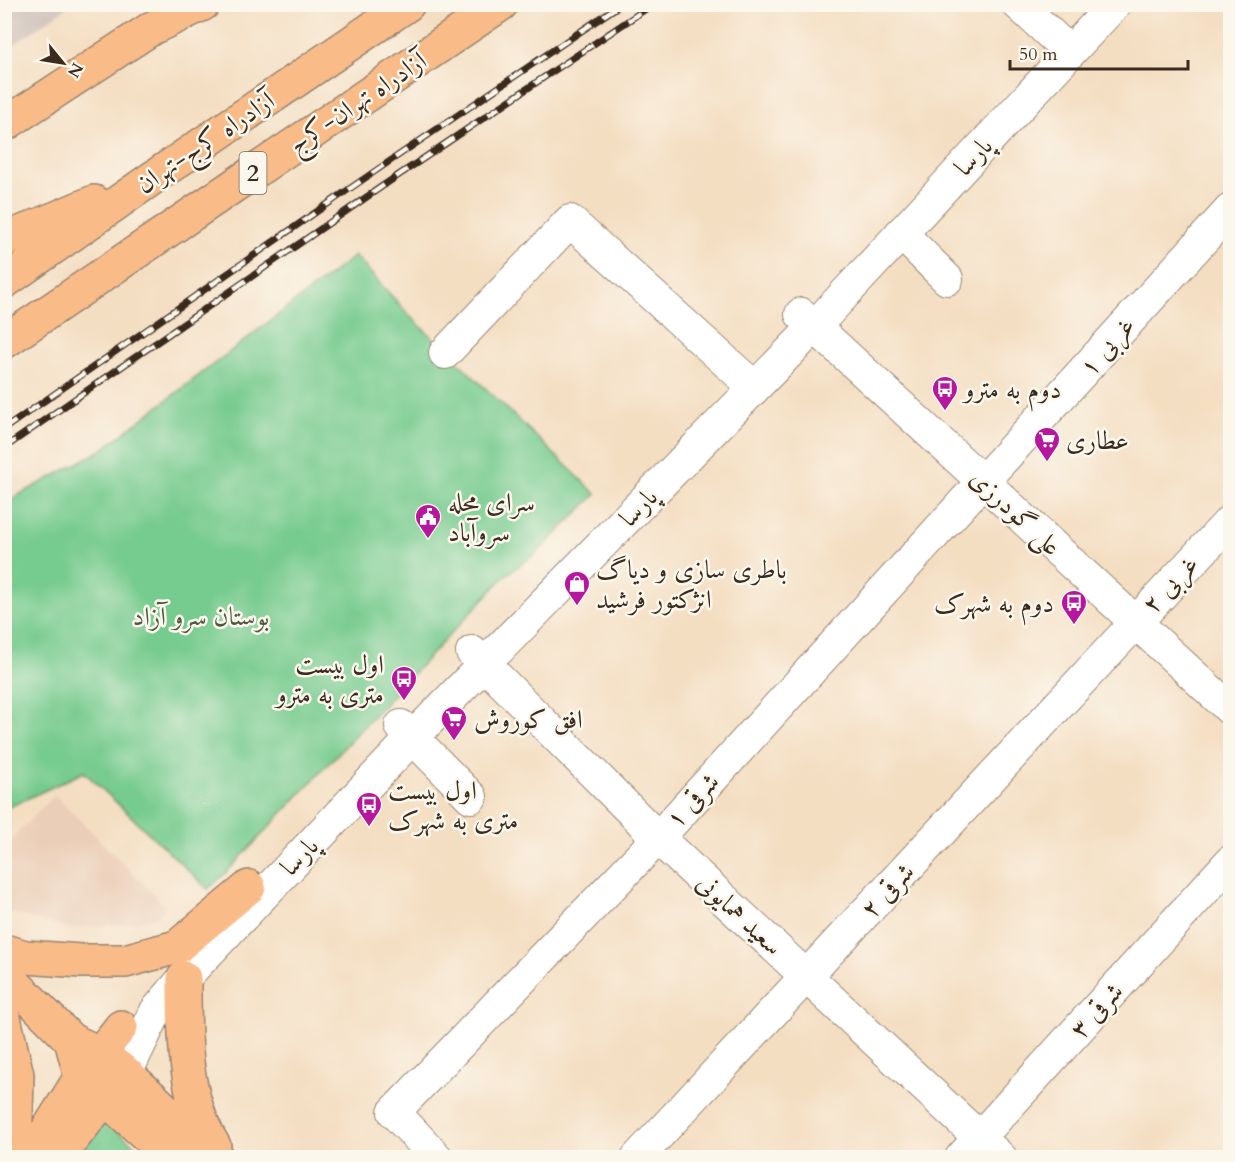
<svg xmlns="http://www.w3.org/2000/svg" width="1235" height="1162" viewBox="0 0 1235 1162" font-family="Cardo,Amiri,serif">
<style>
.built{fill:#ebceb7}
.industrial{fill:#cfc1ba}
.green{fill:#76cb8e;stroke:#587a56;stroke-width:1.5}
.lines{fill:none;stroke-linecap:round;stroke-linejoin:round}
.minor-casing{stroke:#988470;stroke-width:34}
.major-casing{stroke:#988470;stroke-width:36}
.highway-casing{stroke:#988470;stroke-width:36}
.minor{stroke:#fff;stroke-width:32}
.major{stroke:#f9bc89;stroke-width:33}
.highway{stroke:#f9bc89;stroke-width:33}
.rail-casing{stroke:#3b2a1e;stroke-width:7}
.rail{stroke:#fbf7ec;stroke-width:4.5;stroke-dasharray:14;stroke-linecap:butt}
.labels{text-anchor:middle;stroke-width:5;stroke-linejoin:round;paint-order:stroke}
.shield{fill:#fbf7ec;stroke:#75685c;stroke-width:1.5}
.shield-label{font-size:24px;font-weight:bold;fill:#3b2a1e}
.street-label{font-size:26px;fill:#3b2a1e;stroke:#fbf7ec}
.poi-label{font-size:26px;fill:#3b2a1e;stroke:#fbf7ec;text-anchor:start}
.park-label{font-size:26px;fill:#4d5a40;stroke:#fbf7ec}
</style>
<rect width="100%" height="100%" fill="#fbf7ec"/>
<filter id="ink" filterUnits="userSpaceOnUse"><feTurbulence type="fractalNoise" baseFrequency=".0167" numOctaves="2"/><feDisplacementMap in="SourceGraphic" scale="12" xChannelSelector="R" yChannelSelector="G"/><feConvolveMatrix kernelMatrix="1 2 1 2 8 2 1 2 1" color-interpolation-filters="sRGB"/></filter>
<filter id="wash" filterUnits="userSpaceOnUse"><feTurbulence type="fractalNoise" baseFrequency=".008" numOctaves="4" result="noise"/><feDisplacementMap in="SourceGraphic" scale="24" xChannelSelector="R" yChannelSelector="G"/><feGaussianBlur stdDeviation="1.35" result="paint"/><feColorMatrix in="noise" values="0 0 0 0 0 0 0 0 0 0 0 0 0 0 0 0 0 1.4 0 .05"/><feComposite in="paint" operator="in"/></filter>
<g filter="url(#wash)">
<rect width="100%" height="100%" fill="#f4dec2"/>
<!-- built -->
<polygon class="built" points="55,795 165,906 159,916 133,923 68,928 5,911 5,845"/>
<!-- industrial -->
<polygon class="industrial" points="5,4 69,4 70,5 5,51"/>
<!-- green -->
<g class="green">
<polygon points="355,256 411,317 596,494 539,551 505,576 224,875 208,889 84,772 5,809 4,503 100,451"/>
<polygon points="106,1121 149,1158 72,1158"/>
</g>
</g>
<g filter="url(#ink)">
<g class="lines">
<defs>
<g id="minor">
<polyline points="1018,4 1070,52"/>
<polyline points="901,233 947,279"/>
<polyline points="801,314 1230,709"/>
<polyline points="445,353 570,221 754,387"/>
<polyline points="472,652 658,838 1001,1158"/>
<polyline points="401,726 471,797"/>
<polyline points="126,1073 156,1011 184,978 413,737 814,327 1115,4"/>
<polyline points="437,1158 394,1112 658,838 1230,210"/>
<polyline points="637,1158 1230,521"/>
<polyline points="961,1158 1230,862"/>
</g>
<g id="major">
<polyline points="4,125 152,28 203,4"/>
<polyline points="4,951 26,957 81,961 125,961 177,947 249,887"/>
<polyline points="4,973 71,1040 99,1053 126,1073 217,1158"/>
<path d="M184,978C184,1034 183,1097 214,1146"/>
<polyline points="4,1018 17,1075 15,1158"/>
<polyline points="71,1040 81,1077 172,1158"/>
<polyline points="30,1158 81,1077 121,1027"/>
<polyline points="57,1158 118,1082"/>
</g>
<g id="highway">
<polyline points="4,240 94,202"/>
<polyline points="4,282 154,177 408,4"/>
<polyline points="4,342 501,4"/>
</g>
</defs>
<!-- minor casing -->
<use href="#minor" class="minor-casing"/>
<!-- major casing -->
<use href="#major" class="major-casing"/>
<!-- highway casing -->
<use href="#highway" class="highway-casing"/>
<!-- minor -->
<use href="#minor" class="minor"/>
<!-- major -->
<use href="#major" class="major"/>
<!-- highway -->
<use href="#highway" class="highway"/>
<defs>
<g id="rail">
<polyline points="4,429 368,176 621,4"/>
<polyline points="4,448 384,185 653,4"/>
</g>
</defs>
<!-- rail casing -->
<use href="#rail" class="rail-casing"/>
<!-- rail -->
<use href="#rail" class="rail"/>
</g>
</g>
<!-- icons -->
<defs>
<symbol id="bus-pin" viewBox="-11 -11 22 30"><path d="M0 17L-7.5 6A9.5 9.5 0 1 1 7.5 6Z" fill="#b5179e" stroke="#fbf7ec"/><path d="M-5-6H5V4H4V6H2V4H-2V6H-4V4H-5ZM-3.5-4V0h7V-4ZM-3.5 1.2v1.5H-2V1.2ZM2 1.2v1.5H3.5V1.2Z" fill="#fff"/></symbol>
<symbol id="supermarket-pin" viewBox="-11 -11 22 30"><path d="M0 17L-7.5 6A9.5 9.5 0 1 1 7.5 6Z" fill="#b5179e" stroke="#fbf7ec"/><path d="M-6-5.5h2.5l.6 2H6L4.5 2H-2.5L-4.4-4H-6ZM-1.5 3.2a1.3 1.3 0 1 0 .1 0ZM3 3.2a1.3 1.3 0 1 0 .1 0Z" fill="#fff"/></symbol>
<symbol id="civic-pin" viewBox="-11 -11 22 30"><path d="M0 17L-7.5 6A9.5 9.5 0 1 1 7.5 6Z" fill="#b5179e" stroke="#fbf7ec"/><path d="M-.6-6.5H3V-4.5H.6V-3L4-1V1h2V6H-6V1h2V-1L-.6-3ZM-1.2 2.5V6h2.4V2.5Z" fill="#fff"/></symbol>
<symbol id="shop-pin" viewBox="-11 -11 22 30"><path d="M0 17L-7.5 6A9.5 9.5 0 1 1 7.5 6Z" fill="#b5179e" stroke="#fbf7ec"/><path d="M-5-2.5h2.3a2.7 3.5 0 0 1 5.4 0H5L5.5 6h-11ZM-1.5-2.5h3a1.5 2.3 0 0 0-3 0Z" fill="#fff"/></symbol>
</defs>
<g fill-rule="evenodd">
<use href="#bus-pin" x="930" y="374" width="30" height="40"/>
<use href="#supermarket-pin" x="1032" y="425" width="30" height="40"/>
<use href="#civic-pin" x="413" y="502" width="30" height="40"/>
<use href="#shop-pin" x="562" y="569" width="30" height="40"/>
<use href="#bus-pin" x="1059" y="588" width="30" height="40"/>
<use href="#bus-pin" x="389" y="664" width="30" height="40"/>
<use href="#supermarket-pin" x="439" y="704" width="30" height="40"/>
<use href="#bus-pin" x="354" y="790" width="30" height="40"/>
</g>
<g class="labels">
<!-- shield labels -->
<rect class="shield" x="239.5" y="152" width="27" height="42" rx="4.5"/>
<g class="shield-label">
<text x="253" y="181">2</text>
</g>
<!-- street labels -->
<g class="street-label">
<text transform="translate(357 102) rotate(-34)" y="9">آزادراه تهران-کرج</text>
<text transform="translate(205 142) rotate(-34)" y="9">آزادراه کرج-تهران</text>
<text transform="translate(973 156) rotate(-47)" y="9">پارسا</text>
<text transform="translate(1107 346) rotate(-48)" y="9">۱ غربی</text>
<text transform="translate(638 507) rotate(-46)" y="9">پارسا</text>
<text transform="translate(1016 512) rotate(43)" y="9">علی گودرزی</text>
<text transform="translate(1170 584) rotate(-46)" y="9">۲ غربی</text>
<text transform="translate(692 800) rotate(-47)" y="9">۱ شرقی</text>
<text transform="translate(299 856) rotate(-46)" y="9">پارسا</text>
<text transform="translate(887 890) rotate(-47)" y="9">۲ شرقی</text>
<text transform="translate(740 914) rotate(43)" y="9">سعید همایونی</text>
<text transform="translate(1096 1010) rotate(-48)" y="9">۳ شرقی</text>
</g>
<!-- poi labels -->
<g class="poi-label">
<text x="964" y="398">دوم به مترو</text>
<text x="1066" y="449">عطاری</text>
<text x="448" y="511">سرای محله<tspan x="448" dy="30">سروآباد</tspan></text>
<text x="596" y="578">باطری سازی و دیاگ<tspan x="596" dy="30">انژکتور فرشید</tspan></text>
<text x="1054" y="612" text-anchor="end">دوم به شهرک</text>
<text x="384" y="673" text-anchor="end">اول بیست<tspan x="384" dy="30">متری به مترو</tspan></text>
<text x="474" y="728">افق کوروش</text>
<text x="388" y="799">اول بیست<tspan x="388" dy="30">متری به شهرک</tspan></text>
</g>
<!-- park labels -->
<g class="park-label">
<text x="201" y="625">بوستان سرو آزاد</text>
</g>
</g>
<!-- margin -->
<rect width="1235" height="1162" fill="none" stroke="#fbf7ec" stroke-width="24"/>
<!-- north arrow -->
<g transform="translate(63 63) rotate(120)" stroke="#fbf7ec" stroke-width="4.5" paint-order="stroke">
<path d="M0-4.5L10 22L0 15L-10 22Z" fill="#3b2a1e"/>
<text y="-9" font-size="16" font-weight="bold" text-anchor="middle" fill="#3b2a1e">N</text>
</g>
<!-- scale -->
<path d="M1010 60v9h178v-9" fill="none" stroke="#3b2a1e" stroke-width="3"/>
<text x="1019" y="60" font-size="18" fill="#3b2a1e" stroke="#fbf7ec" stroke-width="4.5" paint-order="stroke">50 m</text>
</svg>
